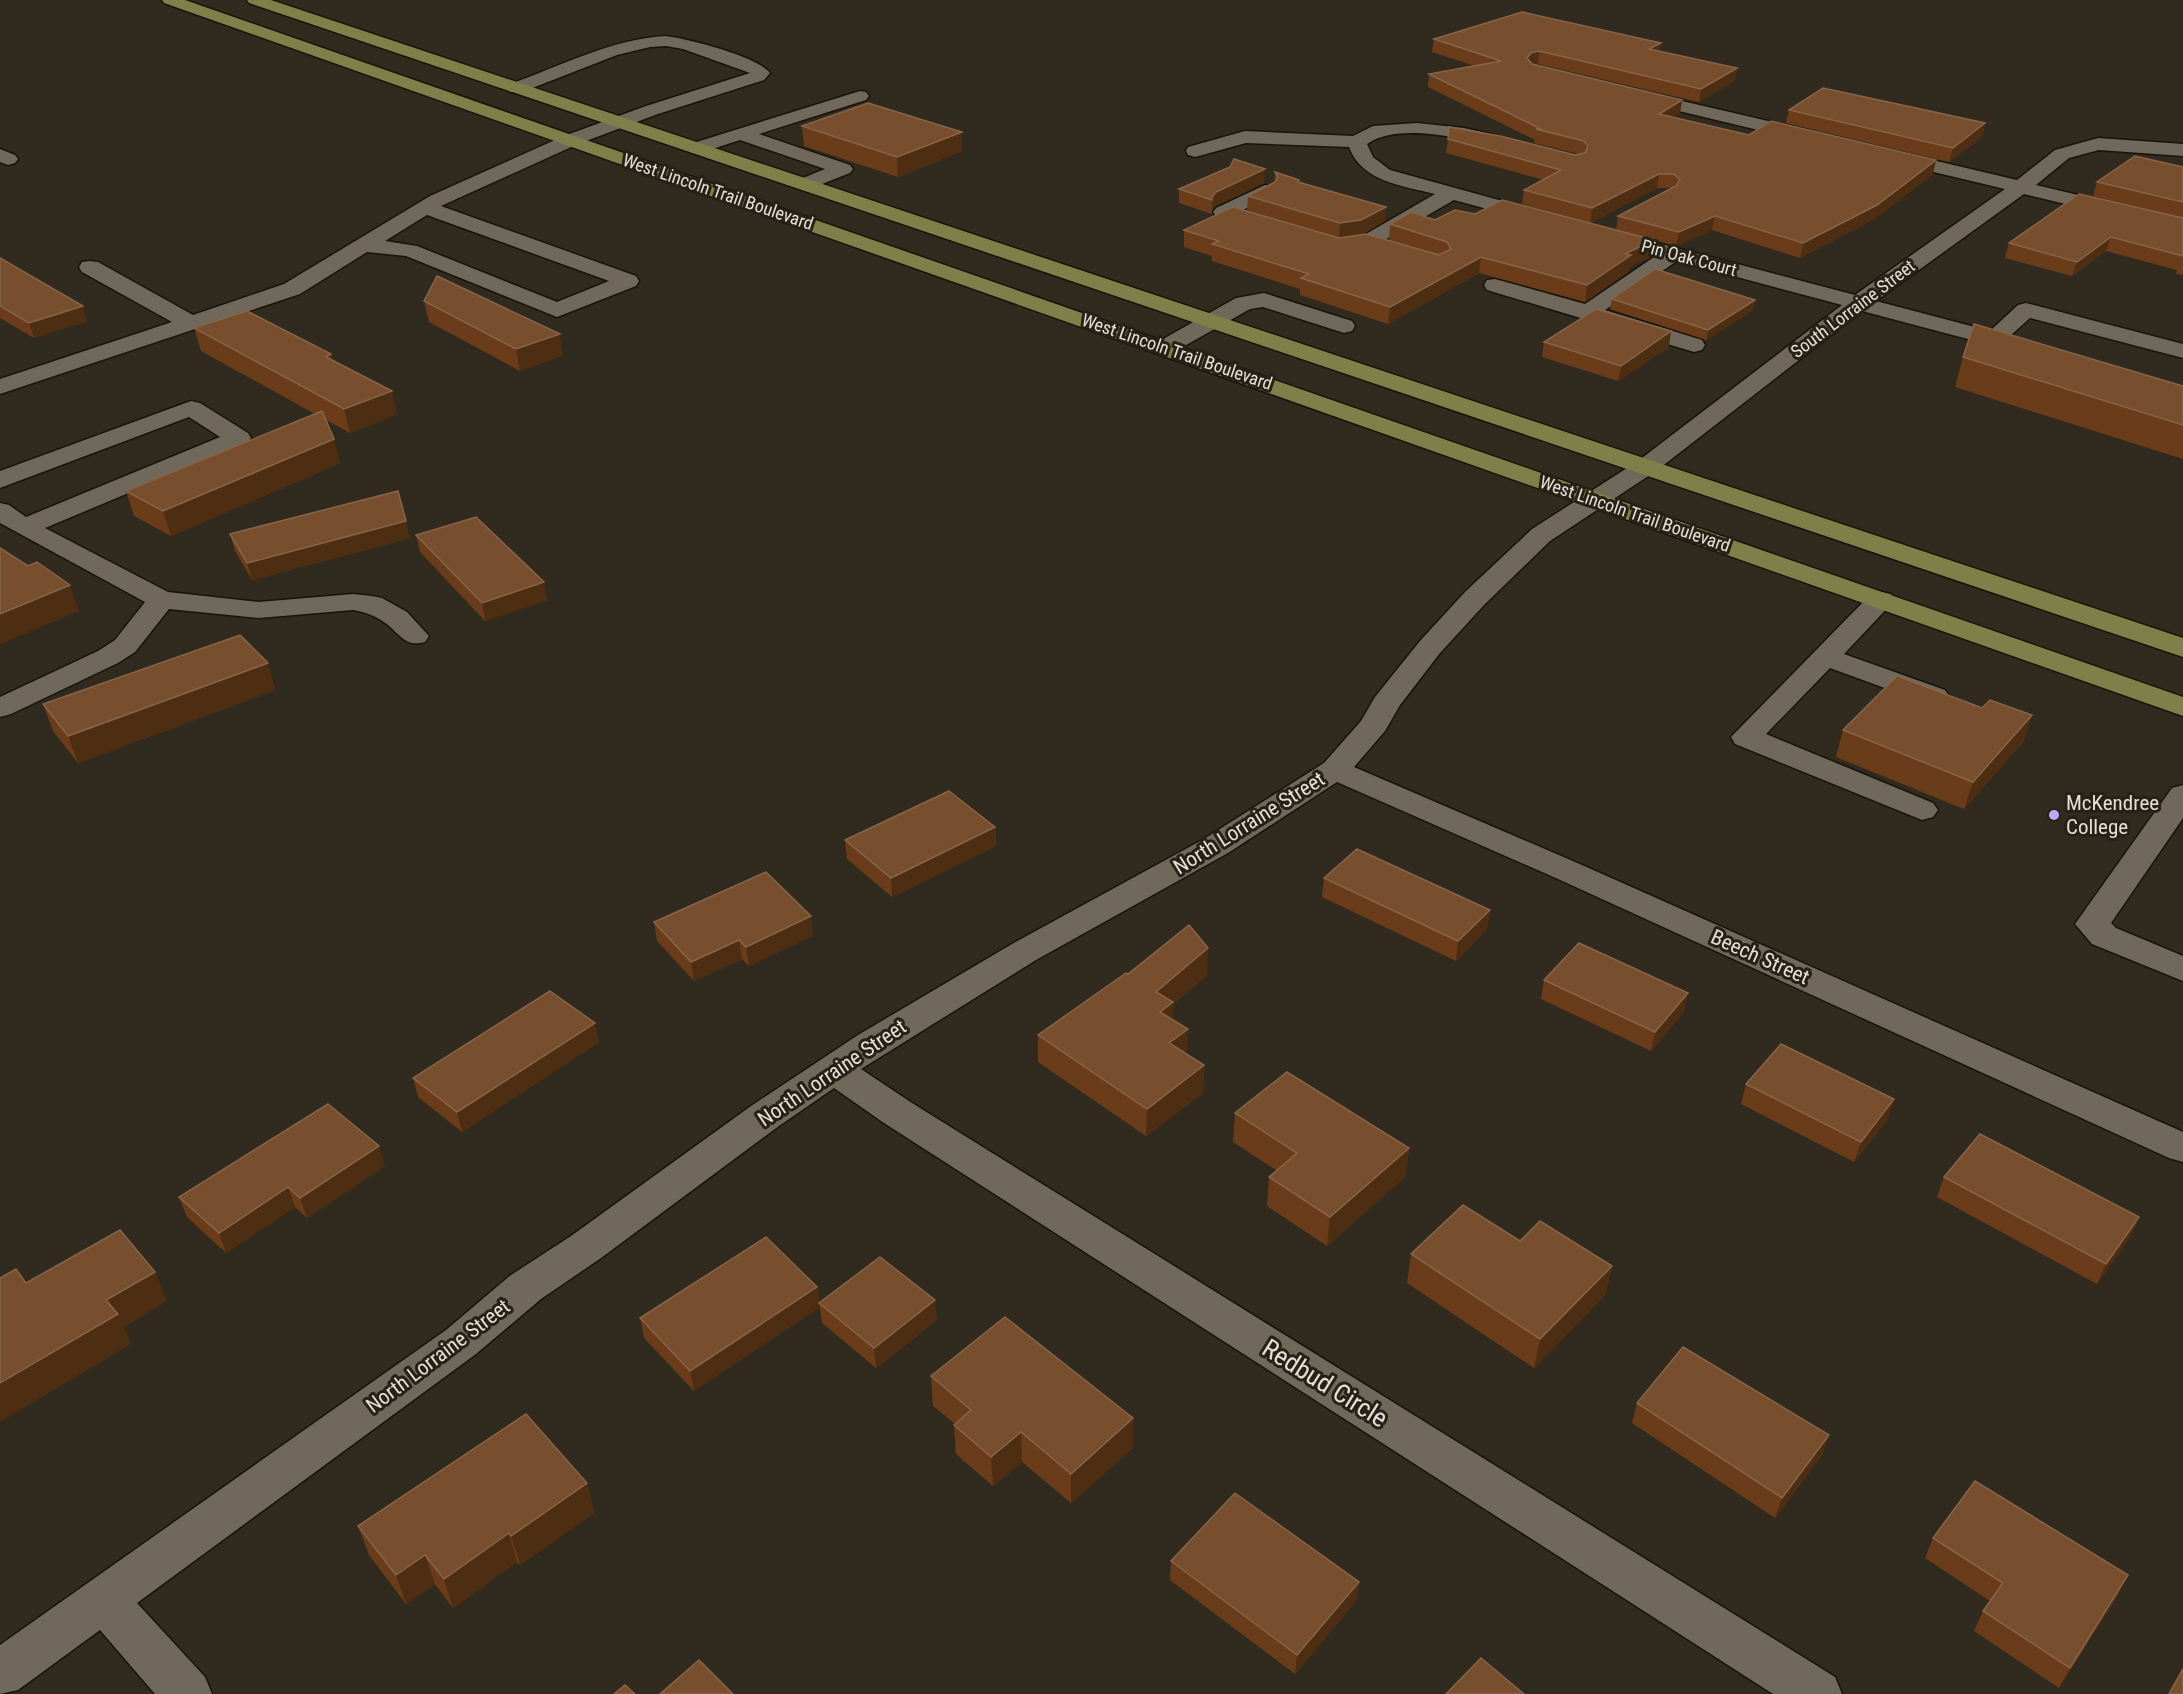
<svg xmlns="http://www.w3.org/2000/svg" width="2183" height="1694" viewBox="0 0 2183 1694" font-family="'Roboto Condensed',sans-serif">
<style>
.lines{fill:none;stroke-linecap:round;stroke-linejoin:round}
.minor-casing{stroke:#191309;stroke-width:3}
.major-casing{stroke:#191309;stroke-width:3}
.minor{fill:#6f685b;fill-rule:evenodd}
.major{fill:#7e7f49;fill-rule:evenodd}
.wall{fill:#6a3c19}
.shaded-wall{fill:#4e2e13}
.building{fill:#774e2e;stroke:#886549;stroke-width:1.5}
.poi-dot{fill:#b9abf7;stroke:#272116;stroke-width:2}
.labels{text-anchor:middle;stroke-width:6;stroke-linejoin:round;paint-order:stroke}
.far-street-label{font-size:18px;fill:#e4e0d9;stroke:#272116}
.poi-label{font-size:21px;fill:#e4e0d9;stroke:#272116;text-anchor:start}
.street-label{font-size:21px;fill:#e4e0d9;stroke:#272116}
.near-street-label{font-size:26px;fill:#e4e0d9;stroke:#272116}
</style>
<rect width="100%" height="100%" fill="#312b1f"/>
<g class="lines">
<defs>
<g id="minor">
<path d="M666,36C688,39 757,56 770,73L764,80L658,114L578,144L441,206L636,276L639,281L636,286L557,317L406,256L367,252L300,294L0,394V379L172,322L82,272L79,267L82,262L90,261L98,262L193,315L284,284L430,196L564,136L646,106L750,73L683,49L666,46L650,47L617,55L522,92H510L507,88L510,84C561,66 611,39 666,36ZM427,215L609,281L557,302L417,246L385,241Z"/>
<polygon points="860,91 866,92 869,96 866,100 759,134 850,165 853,169 850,173 812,188 798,188 795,184 798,180 825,169 740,140 697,154 690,152 688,148 690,144"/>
<polygon points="1639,91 1815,132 1817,136 1815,140 1808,142 1633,100 1630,96 1633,92"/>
<path d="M1417,123L1464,128L1499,136L1501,140L1499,144L1492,146C1458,137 1397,123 1367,144L1373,157L1390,170L1542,212L1545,216L1542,220L1535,222L1454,200L1383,241L1405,248L1408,252L1405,256L1398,258L1359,246L1356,242L1359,238L1435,194C1403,186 1362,182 1349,147L1246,143L1195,157L1188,155L1186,151L1188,147L1245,131L1353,136L1373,126Z"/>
<polygon points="2098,138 2183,144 2183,156 2099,150 2069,158 2036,185 2183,220 2183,232 2024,194 1876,301 1990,331 2018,305 2026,303 2183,344 2183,358 2030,318 2010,336 2021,339 2024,344 2021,349 2013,351 1862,311 1656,471 1550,541 1485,604 1440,653 1400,705 1385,731 1354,767 1582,865 2183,1132 2183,1162 2169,1158 1558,879 1337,782 1228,853 1036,960 861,1069 912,1103 1835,1677 1842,1694 1773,1694 884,1123 834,1088 779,1126 601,1258 541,1299 476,1354 137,1603 205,1677 212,1694 155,1694 100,1630 18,1690 0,1694 0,1645 446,1330 511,1275 571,1236 751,1106 858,1035 1012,944 1204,839 1324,763 1361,721 1375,697 1420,641 1465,592 1532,529 1638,461 1842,305 1677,261 1605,310 1702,340 1705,345 1702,350 1694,352 1487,290 1484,285 1487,280 1495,279 1585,304 1657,255 1601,240 1598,236 1601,232 1608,230 1855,295 2005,189 1883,160 1881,156 1883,152 1890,150 2017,180 2055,150"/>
<polygon points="0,149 15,155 18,159 15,163 8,165 0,162"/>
<polygon points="1265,185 1272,187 1275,191 1272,195 1241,211 1272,221 1275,225 1272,229 1265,231 1216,216 1213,212 1216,208"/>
<polygon points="1264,293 1352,321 1355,326 1352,331 1344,333 1263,307 1250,309 1172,353 1164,355 1156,353 1153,348 1156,343 1236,298"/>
<path d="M191,401L200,403L248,433L251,438L248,443L45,528L168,592L259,602L353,594L372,596L382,598L407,612L429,636L425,642C406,647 402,637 388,625C378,617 366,612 353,610L259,618L169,609L135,652L118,663L11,714L0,717V697L98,651L115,640L145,602L0,523V503L9,505L26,517L220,437L189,417L0,488V471Z"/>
<polygon points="1881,592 1891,594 1895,600 1844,654 1945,690 1949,696 1945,702 1934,705 1923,702 1830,668 1766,734 1933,803 1938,810 1933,817 1922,820 1735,744 1731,737 1871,594"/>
<polygon points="2183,785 2183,818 2111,923 2116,928 2183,956 2183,981 2092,944 2075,924 2172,788"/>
</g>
<g id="major">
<polygon points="162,0 185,0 2183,697 2183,716 164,3"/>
<polygon points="247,0 271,0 2183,638 2183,657 249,3"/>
</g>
</defs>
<!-- minor casing -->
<use href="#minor" class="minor-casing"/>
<!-- major casing -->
<use href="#major" class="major-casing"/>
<!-- minor -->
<use href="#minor" class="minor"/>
<!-- major -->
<use href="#major" class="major"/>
</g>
<!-- wall -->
<g class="wall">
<polygon points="1434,39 1660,51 1737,68 1735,80 1699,102 1538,64 1533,65 1682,100 1680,113 1673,117 1749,135 1933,174 1874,219 1800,258 1712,230 1676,246 1616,230 1618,216 1672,188 1657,188 1590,223 1522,204 1524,190 1544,180 1446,153 1448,139 1575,155 1579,154 1534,143 1535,140 1428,87 1429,74 1475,66 1432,52"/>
<polygon points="1789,110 1985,123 1982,137 1949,162 1786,123"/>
<polygon points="802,126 962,132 962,151 898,177 804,146"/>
<polygon points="2183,167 2183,218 2093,196 2097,182"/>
<polygon points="1275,172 1299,180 1299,182 1385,221 1361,235 1389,240 1390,224 1435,220 1651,257 1629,267 1628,272 1585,302 1479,273 1388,324 1300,295 1300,289 1212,261 1212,256 1184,247 1184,230 1339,238 1247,210 1248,196 1274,182"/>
<polygon points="1264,183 1215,206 1212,210 1212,214 1179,203 1179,189"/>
<polygon points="2183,218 2183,275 2176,274 2177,270 2106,251 2072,276 2005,258 2009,243"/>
<polygon points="0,258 87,321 34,338 0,318"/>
<polygon points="1612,299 1753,310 1706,340 1610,309"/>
<polygon points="424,301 563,355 520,371 429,322"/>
<polygon points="194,328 331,354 333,360 397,414 350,433 326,420 340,463 171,536 134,516 126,491 315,414 201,351"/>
<polygon points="1544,342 1669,347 1618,381 1542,357"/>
<polygon points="1963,357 2183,386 2183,459 1955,387"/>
<polygon points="230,534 410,538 252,580 235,551"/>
<polygon points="416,535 547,600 485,621 420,552"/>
<polygon points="268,663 275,690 78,763 53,731 43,704"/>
<polygon points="1982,708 2032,715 2023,742 1964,809 1836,757 1843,730"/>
<polygon points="995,827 996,846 892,897 847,859 845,840"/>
<polygon points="1324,878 1490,910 1487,929 1456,961 1322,897"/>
<polygon points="654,922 813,935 749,966 742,959 694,981 657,941"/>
<polygon points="1128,974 1207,975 1173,1004 1172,1019 1187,1054 1204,1065 1203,1093 1146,1136 1038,1062 1038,1035"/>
<polygon points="1544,980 1684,1012 1651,1051 1541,999"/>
<polygon points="599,1042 462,1132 418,1097 413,1078"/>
<polygon points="1746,1084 1888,1119 1854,1162 1741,1104"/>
<polygon points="1235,1113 1409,1148 1405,1177 1327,1246 1267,1206 1269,1177 1276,1170 1233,1142"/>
<polygon points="385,1166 307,1218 295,1207 226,1253 187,1217 179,1197"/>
<polygon points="1944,1177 2139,1217 2130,1237 2097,1284 1937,1197"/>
<polygon points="1520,1241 1612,1266 1605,1295 1534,1368 1407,1283 1411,1254"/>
<polygon points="817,1287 820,1307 694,1391 644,1338 640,1318"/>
<polygon points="819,1303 937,1320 876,1368 822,1323"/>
<polygon points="931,1376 1133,1418 1133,1448 1071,1503 1022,1462 993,1486 956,1454 954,1425 955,1424 933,1406"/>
<polygon points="1637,1403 1829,1435 1822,1455 1775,1518 1632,1423"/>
<polygon points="587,1483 594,1513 520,1565 517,1562 453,1608 435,1584 406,1604 369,1555 358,1526"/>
<polygon points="1933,1538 2118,1595 2059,1688 1974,1631 1983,1611 1990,1601 1925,1558"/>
<polygon points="1171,1561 1359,1582 1356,1601 1295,1674 1170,1580"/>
<polygon points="2183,1667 2183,1694 2168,1694"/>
</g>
<!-- shaded-wall -->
<g class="shaded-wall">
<polygon points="1661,43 1659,56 1649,49"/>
<polygon points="1539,51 1538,64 1529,66 1527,58 1531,53"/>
<polygon points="1737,68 1735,80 1699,102 1701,89"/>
<polygon points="1682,100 1680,113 1657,127 1659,114"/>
<polygon points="1985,123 1982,137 1949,162 1953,148"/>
<polygon points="962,132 962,151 898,177 897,157"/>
<polygon points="1936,160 1933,174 1874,219 1800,258 1803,243"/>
<polygon points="1265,169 1264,183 1215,206 1212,210 1212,197 1216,192"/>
<polygon points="1659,174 1657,188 1590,223 1592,208"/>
<polygon points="1386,207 1385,221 1360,235 1339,238 1340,223"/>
<polygon points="1715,216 1712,230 1676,246 1679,232"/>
<polygon points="2111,237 2106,251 2072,276 2077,262"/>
<polygon points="1654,240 1651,257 1629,267 1628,272 1585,302 1587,285 1625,254"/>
<polygon points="1481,257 1479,273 1388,324 1390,307"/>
<polygon points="1755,300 1753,310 1706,340 1708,330"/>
<polygon points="83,306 87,321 34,338 29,323"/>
<polygon points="1671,331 1669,347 1618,381 1621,366"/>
<polygon points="560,334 563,355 520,371 516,349"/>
<polygon points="331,354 337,377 326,357"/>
<polygon points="392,391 397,414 350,433 344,409"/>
<polygon points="334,439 340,463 171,536 163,511"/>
<polygon points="406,521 410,538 252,580 247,563"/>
<polygon points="544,582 547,600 485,621 482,603"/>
<polygon points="70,585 79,611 0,644 0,614"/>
<polygon points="268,663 275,690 78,763 68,736"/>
<polygon points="2032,715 2023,742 1964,809 1973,782"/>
<polygon points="995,827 996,846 892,897 891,878"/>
<polygon points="1490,910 1487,929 1456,961 1458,941"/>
<polygon points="811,916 813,935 749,966 746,947"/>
<polygon points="739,940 742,959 694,981 691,962"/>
<polygon points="1208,948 1207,975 1173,1004 1172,1030 1160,1015 1156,992"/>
<polygon points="1688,993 1684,1012 1651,1051 1655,1032"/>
<polygon points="595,1023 599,1042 462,1132 457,1112"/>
<polygon points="1188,1029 1187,1056 1169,1043"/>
<polygon points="1204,1065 1203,1093 1146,1136 1147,1109"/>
<polygon points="1894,1099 1888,1119 1854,1162 1861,1142"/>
<polygon points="379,1146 385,1166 307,1218 300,1198"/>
<polygon points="1409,1148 1405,1177 1327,1246 1330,1217"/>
<polygon points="288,1187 295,1207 226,1253 219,1233"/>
<polygon points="2139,1217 2130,1237 2097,1284 2106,1264"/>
<polygon points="1612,1266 1605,1295 1534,1368 1540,1339"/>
<polygon points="155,1272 167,1301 124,1327 131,1344 0,1422 0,1383 106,1300"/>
<polygon points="817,1287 820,1307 694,1391 690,1371"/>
<polygon points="935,1300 937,1320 876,1368 874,1348"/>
<polygon points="1133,1418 1133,1448 1071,1503 1071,1474"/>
<polygon points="1021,1432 1022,1462 993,1486 991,1457"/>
<polygon points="1829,1435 1822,1455 1775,1518 1782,1498"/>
<polygon points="587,1483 594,1513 520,1565 511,1536"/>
<polygon points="509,1533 517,1562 453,1608 444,1579"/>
<polygon points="425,1555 435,1584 406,1604 396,1575"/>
<polygon points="2128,1575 2118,1595 2059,1688 2070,1668"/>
<polygon points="1359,1582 1356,1601 1295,1674 1297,1655"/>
</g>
<!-- building -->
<g class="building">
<polygon points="1522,12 1661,43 1649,49 1737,68 1701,89 1539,51 1531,53 1527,58 1532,64 1682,100 1659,114 1749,135 1771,121 1936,160 1877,205 1803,243 1715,216 1679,232 1618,216 1676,186 1680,180 1674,174 1659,174 1592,208 1524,190 1561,170 1448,139 1449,127 1500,136 1575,155 1585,153 1588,146 1584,141 1536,129 1541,129 1429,74 1501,61 1434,39"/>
<polygon points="1823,88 1985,123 1953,148 1789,110"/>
<polygon points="868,103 962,132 897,157 802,126"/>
<polygon points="2135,156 2183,167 2183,202 2097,182"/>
<polygon points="1234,159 1265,169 1216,192 1212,197 1212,200 1179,189 1230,167"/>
<polygon points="1275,172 1299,180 1298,182 1386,207 1361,220 1340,223 1248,196 1275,182 1278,177"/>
<polygon points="2079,194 2183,218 2183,256 2111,237 2077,262 2009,243"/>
<polygon points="1502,200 1654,240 1625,254 1631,255 1587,285 1481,257 1390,307 1301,278 1309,274 1212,244 1219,241 1184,230 1233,207 1339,238 1366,234 1439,255 1451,249 1447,242 1390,224 1411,212 1435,220 1455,210 1475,214"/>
<polygon points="0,258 83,306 29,323 0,306"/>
<polygon points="1655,269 1755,300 1708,330 1612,299"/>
<polygon points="437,276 560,334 516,349 424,301"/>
<polygon points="1596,309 1671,331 1621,366 1544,342"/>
<polygon points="247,311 331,354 326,357 392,391 344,409 194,328"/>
<polygon points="1974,324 2183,386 2183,425 1963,357"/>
<polygon points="322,411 334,439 163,511 126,491"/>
<polygon points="398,491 406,521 247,563 230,534"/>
<polygon points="476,517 544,582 482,603 416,535"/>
<polygon points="0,548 28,566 37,562 70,585 0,614"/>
<polygon points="240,635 268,663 68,736 43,704"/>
<polygon points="1897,676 1982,708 1990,700 2032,715 1973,782 1843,730"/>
<polygon points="949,791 995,827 891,878 845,840"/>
<polygon points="1357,849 1490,910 1458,941 1324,878"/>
<polygon points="766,872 811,916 746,947 739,940 691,962 654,922"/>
<polygon points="1189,925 1208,948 1156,992 1173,1002 1160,1012 1188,1029 1169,1043 1204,1065 1147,1109 1038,1035 1126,973 1128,974"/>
<polygon points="1579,943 1688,993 1655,1032 1544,980"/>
<polygon points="550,991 595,1023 457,1112 413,1078"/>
<polygon points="1781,1044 1894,1099 1861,1142 1746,1084"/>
<polygon points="1287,1072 1409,1148 1330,1217 1269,1177 1297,1153 1235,1113"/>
<polygon points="328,1104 379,1146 300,1198 288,1187 219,1233 179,1197"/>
<polygon points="1980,1134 2139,1217 2106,1264 1944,1177"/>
<polygon points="1463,1205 1520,1241 1540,1221 1612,1266 1540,1339 1411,1254"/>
<polygon points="120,1230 155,1272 106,1300 118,1314 0,1383 0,1278 16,1269 26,1283"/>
<polygon points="766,1237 817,1287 690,1371 640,1318"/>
<polygon points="880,1257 935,1300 874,1348 819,1303"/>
<polygon points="1005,1317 1133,1418 1071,1474 1021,1432 991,1457 954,1425 971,1410 931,1376"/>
<polygon points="1683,1347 1829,1435 1782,1498 1637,1403"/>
<polygon points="526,1414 587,1483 511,1536 509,1533 444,1579 425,1555 396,1575 358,1526"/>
<polygon points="1975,1481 2128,1575 2070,1668 1983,1611 2003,1583 1933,1538"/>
<polygon points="1235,1493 1359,1582 1297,1655 1171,1561"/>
<polygon points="1481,1658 1524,1694 1446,1694"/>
<polygon points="699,1660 733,1694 660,1694"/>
<polygon points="2183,1669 2183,1694 2169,1694"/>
<polygon points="625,1685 635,1694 614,1694"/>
</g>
<!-- markers -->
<circle class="poi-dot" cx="2054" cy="815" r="6"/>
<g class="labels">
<!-- far-street labels -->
<g class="far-street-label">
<text transform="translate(718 192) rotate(19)" y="6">West Lincoln Trail Boulevard</text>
<text transform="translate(1689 258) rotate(15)" y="6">Pin Oak Court</text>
<text transform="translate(1853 309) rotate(-37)" y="6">South Lorraine Street</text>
<text transform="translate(1177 352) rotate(19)" y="6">West Lincoln Trail Boulevard</text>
<text transform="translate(1635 514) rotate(19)" y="6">West Lincoln Trail Boulevard</text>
</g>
<!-- poi labels -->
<g class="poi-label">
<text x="2066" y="810">McKendree<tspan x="2066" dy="24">College</tspan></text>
</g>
<!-- street labels -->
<g class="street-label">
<text transform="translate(1249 823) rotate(-32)" y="7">North Lorraine Street</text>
<text transform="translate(1760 957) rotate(24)" y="7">Beech Street</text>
<text transform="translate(832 1073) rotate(-34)" y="7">North Lorraine Street</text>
<text transform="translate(438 1356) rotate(-37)" y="7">North Lorraine Street</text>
</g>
<!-- near-street labels -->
<g class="near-street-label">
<text transform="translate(1325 1383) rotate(32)" y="9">Redbud Circle</text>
</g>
</g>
</svg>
